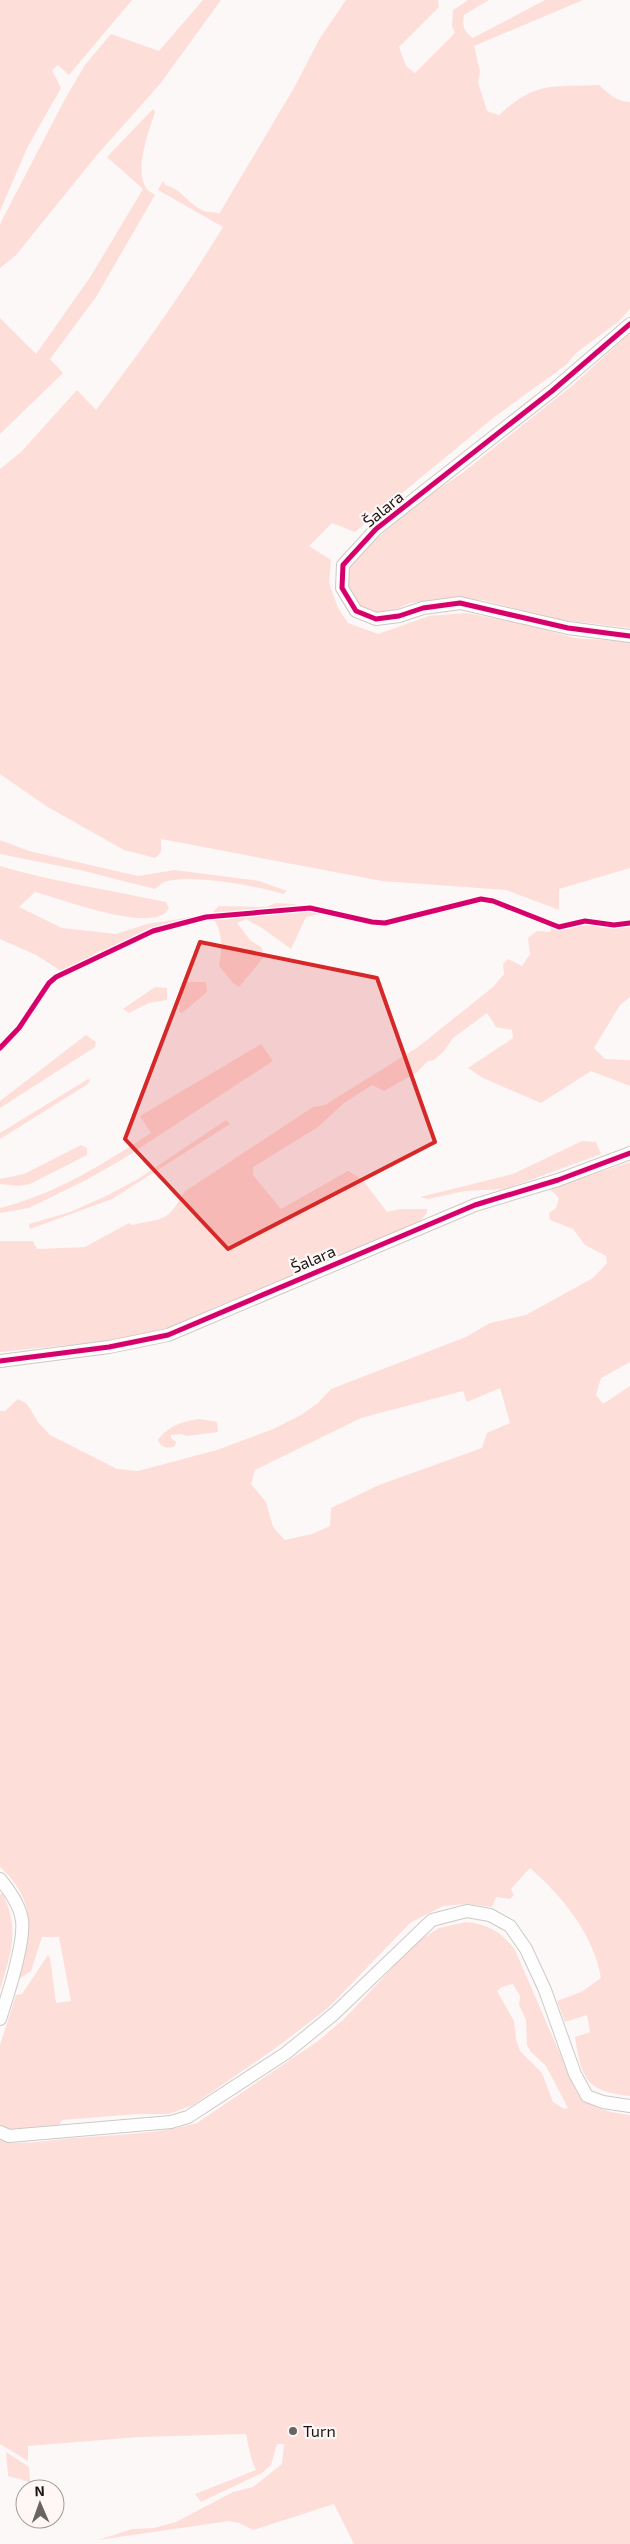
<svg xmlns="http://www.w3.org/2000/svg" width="630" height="2544" viewBox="0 0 630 2544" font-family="'Exo 2',sans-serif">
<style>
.green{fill:#feded9;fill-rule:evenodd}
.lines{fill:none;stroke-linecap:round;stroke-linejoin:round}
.minor-casing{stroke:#cdc9c9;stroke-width:14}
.minor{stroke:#fffefe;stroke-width:12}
.cycleway-casing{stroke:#fef7f6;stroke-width:8}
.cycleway{stroke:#d6006c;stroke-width:5}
.marked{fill:#d62828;fill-opacity:0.2;stroke:#d62828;stroke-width:4;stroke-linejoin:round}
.poi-dot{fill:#676463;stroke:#fef7f6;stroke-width:2}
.labels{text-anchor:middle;stroke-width:4.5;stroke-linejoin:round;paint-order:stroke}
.street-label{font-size:16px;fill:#171413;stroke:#fef7f6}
.poi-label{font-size:16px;fill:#171413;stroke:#fef7f6;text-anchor:start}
</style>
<rect width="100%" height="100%" fill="#fcf8f8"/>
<!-- green -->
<g class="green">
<polygon points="0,0 132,0 69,75 58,65 52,70 61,88 28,146 0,211"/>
<polygon points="203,0 221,0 160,84 96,156 16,255 0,268 0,225 2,220 65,99 85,65 111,34 159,51"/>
<path d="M346,0H438L439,7L399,47L406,66L415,73L452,36L455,32L452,26L453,10L468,0H489L464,15C462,27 464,31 473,38L545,0H583L474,46L480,71L478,82L487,111L499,115C536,81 552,87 599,85C608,93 617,102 630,102V309L618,322L576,353L566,365L493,418L355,532L332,523L309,546L331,560L329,583L338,608L348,623L378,634L429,616L466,613L524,624L575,638L630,642V868L559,889V910L506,890L382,881L161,839V852L155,858L124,850L46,806L0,774V469L21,452L77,390L96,410C141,351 184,291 223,227L158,190L163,181L165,185C181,188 189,205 204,211C210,213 214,211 219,214L294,88L320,38Z"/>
<path d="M153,109L155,112C149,131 134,169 146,188C147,190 152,193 155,195L96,297L50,359L63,373L0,434V318L36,354L91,276L143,189L107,157Z"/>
<polygon points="630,333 630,628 555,619 482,600 443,599 410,603 383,615 368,615 346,590 345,572 358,554 426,497 461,474 573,385"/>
<path d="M0,840L29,851L138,876L175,870L259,881L287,891L283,894C258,886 189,873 164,882C161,884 158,887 155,889L80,870L0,854Z"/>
<path d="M0,866C54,882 110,890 166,902L169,908C157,936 59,898 35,892L19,907L62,928L116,934L147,924L211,914L219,906L266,907L276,903L294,904L311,910L322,907L332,908L325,913L306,917L291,949L262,928L246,919L237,923L250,940L262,948L263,958L239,987L233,983L219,966C222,952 223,932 214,920L161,929L104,952L101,950L71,969L61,971L36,955L0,939Z"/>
<path d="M586,924L630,925V997L620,1005L594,1048L605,1059L630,1060V1086L591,1071L541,1103L483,1078L468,1068L513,1038L512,1030L496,1027L487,1013L453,1038L444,1051L434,1060L428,1061L416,1073L384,1091L372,1085L344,1103L318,1127L253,1167V1175L281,1209L348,1171L362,1179L387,1212L400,1209H427V1213L421,1220L379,1240L346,1252L290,1278L215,1307L178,1325L146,1334L99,1342L0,1352V1241H33L37,1249L85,1247L129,1223L132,1225C164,1218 168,1222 184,1192L313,1107L325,1105L418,1047L493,987L504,974L503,964L508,959L522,966L530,954L528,938L537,931L551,932V928Z"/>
<polygon points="182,982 206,982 207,992 182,1013 179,1012"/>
<polygon points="155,987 167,988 167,1000 149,1003 129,1013 123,1009"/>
<polygon points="86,1035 96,1042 95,1047 0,1108 0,1101"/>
<path d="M261,1044L273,1061L123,1159L88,1179L29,1208L0,1213V1208C56,1194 103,1164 151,1133L140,1116Z"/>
<polygon points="88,1079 90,1080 88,1084 0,1139 0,1133"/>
<polygon points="226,1120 230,1124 112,1199 30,1229 29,1224 70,1212 106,1196 138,1179"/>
<polygon points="582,1141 596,1142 601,1154 505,1189 465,1191 428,1199 420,1197 513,1174"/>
<polygon points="81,1145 87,1148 87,1155 30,1184 19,1186 0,1184 0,1179 24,1174"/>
<path d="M630,1162V1362L601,1378L596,1395L603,1404L630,1386V2096C586,2091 582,2080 575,2037L590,2032L587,2015L565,2022L557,2001L581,1992L601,1978C594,1935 562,1896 530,1868L511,1889L514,1895L510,1899L496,1897L492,1907L467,1904L443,1906L410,1923L328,2008L277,2047L193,2105L169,2114H137L62,2120L59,2125L13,2130L0,2126V2045L16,1995L22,1994L48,1955L50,1958L56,2003L71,2001L59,1937H42L31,1971L19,1979C30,1933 39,1903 0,1867V1411H5L18,1399L27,1404L38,1422L50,1435L117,1469L138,1471L217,1450L273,1429L301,1415L318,1403L331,1389L466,1337L490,1323L526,1315L593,1278L607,1263L606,1256L585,1245L573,1229L550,1220L549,1213L556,1208L559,1198L550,1189ZM500,1388L510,1423L487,1433L482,1448L379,1485L331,1508L330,1526L312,1534L285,1540L273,1527L266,1502L251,1484L255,1470L361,1418L463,1391L467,1402Z"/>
<path d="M200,1419L217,1422L218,1432L187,1436L181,1434L171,1435V1438L176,1442L175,1446C168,1449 161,1448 158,1440C166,1427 185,1420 200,1419Z"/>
<path d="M0,1894H3C20,1931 11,1953 0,1990Z"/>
<path d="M466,1922C488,1924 502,1932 515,1950L576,2091C591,2109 607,2112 630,2115V2544H354L334,2504L253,2530L239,2523L229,2521L98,2540L132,2529L154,2528L176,2522L233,2492L253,2487L282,2464L284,2444H277L271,2465L262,2473L201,2502L195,2494L256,2470L251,2458L246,2434L139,2437L28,2446V2461L0,2444V2140C19,2146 42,2141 62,2139C107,2135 154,2135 197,2123L318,2041L344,2019L418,1941L439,1928ZM513,1984L520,1996L519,2005L526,2020L527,2045L531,2052L546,2066L568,2108L564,2109L553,2102L542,2073L520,2051L516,2039L514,2021L497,1991L502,1987Z"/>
<polygon points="6,2452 29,2467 30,2482 8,2476"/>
</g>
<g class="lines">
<defs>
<g id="minor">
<polyline points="630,324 552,391 376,529 343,565 342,588 356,611 376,619 399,616 423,608 460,603 568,628 630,636"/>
<polyline points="0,1361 109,1347 168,1335 475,1205 558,1180 630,1153"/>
<path d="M0,1879C9,1890 20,1905 22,1920C25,1943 8,1995 0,2019"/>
<polyline points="0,2132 9,2136 171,2122 188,2117 286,2053 334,2014 432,1920 467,1911 490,1915 510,1926 526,1949 545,1990 575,2074 587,2096 603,2102 630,2106"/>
</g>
</defs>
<!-- minor casing -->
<use href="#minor" class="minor-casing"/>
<!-- minor -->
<use href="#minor" class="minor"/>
<defs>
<g id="cycleway">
<polyline points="630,324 552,391 376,529 343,565 342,588 356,611 376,619 399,616 423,608 460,603 568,628 630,636"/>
<polyline points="0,1048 19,1028 49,983 56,977 153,931 206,917 310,908 372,922 385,923 481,899 493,901 559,927 585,921 614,925 630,923"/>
<polyline points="0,1361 109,1347 168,1335 475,1205 558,1180 630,1153"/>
</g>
</defs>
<!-- cycleway casing -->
<use href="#cycleway" class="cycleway-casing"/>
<!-- cycleway -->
<use href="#cycleway" class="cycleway"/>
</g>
<!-- marked area -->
<path class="marked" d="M200,942L377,978L435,1142L228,1249L125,1139Z"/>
<!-- markers -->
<circle class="poi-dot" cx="293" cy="2431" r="5"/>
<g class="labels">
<!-- street labels -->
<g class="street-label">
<text transform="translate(383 509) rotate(-39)" y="6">Šalara</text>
<text transform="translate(313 1259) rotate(-23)" y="6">Šalara</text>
</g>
<!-- poi labels -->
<g class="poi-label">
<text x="303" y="2437">Turn</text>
</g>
</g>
<!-- north arrow -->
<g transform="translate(40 2504) rotate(358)"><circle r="24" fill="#fef7f6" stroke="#a29c9b"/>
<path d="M0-4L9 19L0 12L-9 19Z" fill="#676463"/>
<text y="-8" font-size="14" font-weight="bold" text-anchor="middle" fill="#171413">N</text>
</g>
</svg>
